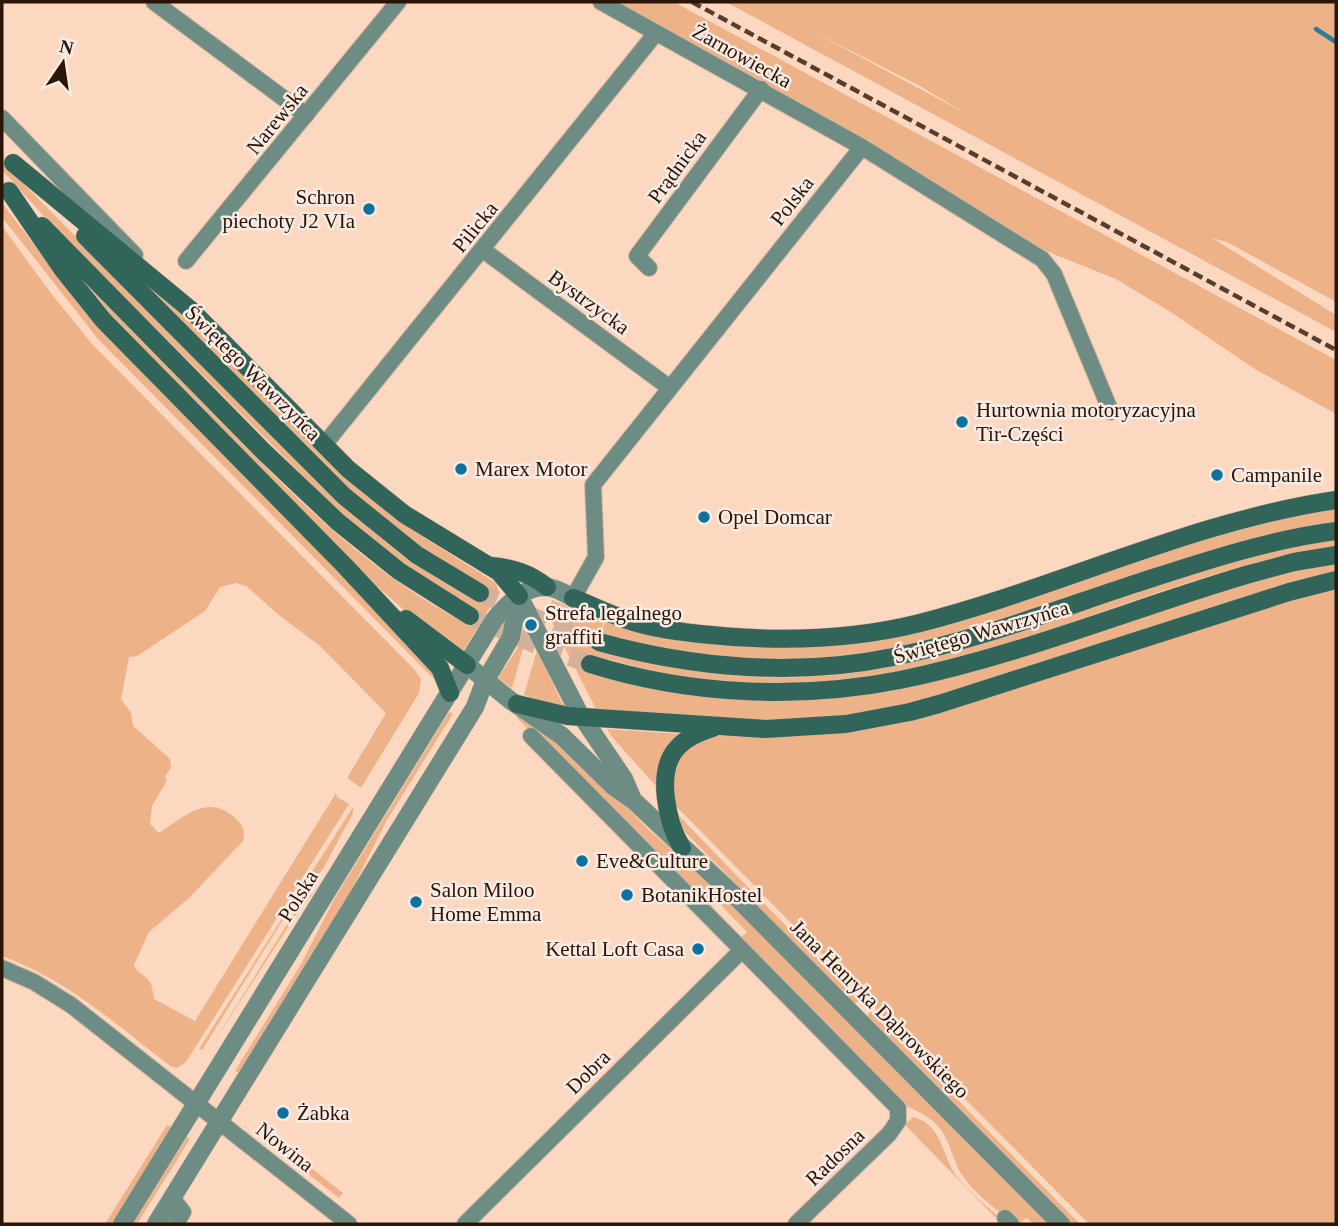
<svg xmlns="http://www.w3.org/2000/svg" width="1338" height="1226" viewBox="0 0 1338 1226" font-family="'Times New Roman',serif">
<style>
.green{fill:#eeb289;fill-rule:evenodd}
.lines{fill:none;stroke-linecap:round;stroke-linejoin:round}
.stream{stroke:#30799c;stroke-width:4.5}
.secondary-tunnel{stroke:#d3b19b;stroke-width:18;stroke-dasharray:18 9;stroke-linecap:butt}
.minor-casing{stroke:#d7b59f;stroke-width:18}
.tertiary-casing{stroke:#d7b59f;stroke-width:19}
.secondary-casing{stroke:#d7b59f;stroke-width:19}
.minor{stroke:#6d8d84;stroke-width:16}
.tertiary{stroke:#6d8d84;stroke-width:18}
.secondary{stroke:#326559;stroke-width:18}
.rail{stroke:#563d2c;stroke-width:4.5;stroke-dasharray:10 5;stroke-linecap:butt}
.poi-dot{fill:#0d719e;stroke:#f7ebe3;stroke-width:2.5}
.labels{text-anchor:middle;stroke-width:5;stroke-linejoin:round;paint-order:stroke}
.street-label{font-size:21px;fill:#2a1506;stroke:#f7ebe3}
.poi-label{font-size:21px;fill:#2a1506;stroke:#f7ebe3;text-anchor:start}
</style>
<rect width="100%" height="100%" fill="#fdd8c0"/>
<!-- green -->
<g class="green">
<polygon points="612,2 674,2 1336,360 1336,414 1255,369 1169,311 1116,279 1041,249"/>
<path d="M726,2H1336V302L1227,242L1212,238L1336,315V332ZM812,31L920,86L963,112Z"/>
<path d="M2,162L328,492L399,553L453,588L477,601L483,586L410,540L362,501L123,261L144,275L411,529L496,583L499,592L462,653L412,617L371,581L104,309L82,280C111,303 141,340 168,367C260,461 349,563 467,624L474,608C421,578 373,542 328,501L42,214L2,170Z"/>
<polygon points="2,203 82,307 425,658 439,684 98,339 2,217"/>
<path d="M2,226L50,292L92,344L413,668L421,679L419,693L361,788L347,778L386,713L320,646L280,616L246,586L236,583L220,587L205,611L137,656L129,657L121,699L131,713L133,726L170,759L171,767L165,777L167,781L152,806L150,824L159,833C183,818 206,793 234,817C242,824 246,830 243,841L189,898L149,932L134,965C137,974 145,974 150,982C153,987 153,994 154,999L195,1021L336,793L337,797L349,804L186,1062L177,1068L170,1066C117,1025 66,979 2,956Z"/>
<path d="M1336,508V522C1228,537 1125,579 1022,613C977,628 930,643 884,651C786,667 697,659 601,633L606,620L803,647L1272,519Z"/>
<path d="M1336,539V546C1170,571 1017,660 848,679C788,686 727,683 668,674C642,669 616,660 591,656C621,666 652,675 682,685C695,689 709,696 722,698C755,703 791,701 823,699C1003,684 1161,590 1336,564V572L908,705L861,713L780,722L597,711L549,617L552,600L604,622L593,652L594,650C664,668 738,680 808,677C894,673 979,645 1060,618C1119,599 1178,579 1237,561L1284,549Z"/>
<polygon points="1336,588 1336,1224 1089,1224 875,1008 877,1005 868,996 865,998 671,801 671,774 687,746 716,736 782,737 820,734"/>
<polygon points="524,625 528,631 512,688 498,678 520,644"/>
<polygon points="537,650 562,703 565,706 537,700 524,695"/>
<polygon points="449,712 453,714 387,820 351,891 238,1073 235,1071 301,964 336,896"/>
<path d="M519,714L569,748L646,827L740,911L1050,1224H1033L1027,1218L1018,1224C997,1211 970,1191 958,1168C951,1153 948,1136 936,1124C925,1113 911,1109 898,1101L738,941L747,932L717,901L707,909L517,718Z"/>
<polygon points="607,729 681,734 657,787 612,737"/>
<polygon points="353,807 353,813 323,869 289,910 202,1050 199,1049"/>
<polygon points="678,815 859,1001 854,1004 685,832 676,820"/>
<polygon points="317,888 299,910 207,1053 294,913"/>
<polygon points="870,1011 1080,1224 1072,1224 867,1017"/>
<path d="M913,1117C944,1125 941,1157 958,1178C970,1192 985,1205 999,1217H995L905,1125Z"/>
<polygon points="167,1125 171,1127 111,1224 105,1224"/>
<polygon points="187,1137 190,1139 137,1224 133,1224"/>
<polygon points="292,1153 343,1193 339,1198 288,1158"/>
</g>
<g class="lines">
<!-- stream -->
<polyline class="stream" points="1316,29 1336,42"/>
<!-- secondary-tunnel -->
<g class="secondary-tunnel">
<polyline points="480,593 552,625 599,642"/>
<polyline points="470,616 541,647 590,664"/>
</g>
<defs>
<g id="minor">
<polyline points="154,2 306,115"/>
<polyline points="601,2 862,147 1042,259 1054,274 1111,412"/>
<polyline points="2,118 135,255"/>
<polyline points="483,250 670,388"/>
<polyline points="186,261 398,2"/>
<polyline points="649,268 637,256 761,89"/>
<polyline points="324,445 656,33"/>
<polyline points="573,598 596,557 593,485 862,147"/>
<polyline points="531,736 898,1108 898,1121 889,1134 796,1224"/>
<polyline points="2,968 34,982 71,1005 349,1224"/>
<polyline points="172,1198 183,1212 176,1224"/>
<polyline points="1005,1218 1011,1224"/>
<polyline points="465,1224 742,950"/>
</g>
<g id="tertiary">
<polyline points="519,596 578,711 624,779 632,798"/>
<polyline points="467,665 510,700 562,736 614,787 634,801 736,897 1061,1224"/>
<path d="M122,1224L494,620C506,605 525,586 546,587C555,587 566,594 573,598"/>
<polyline points="156,1224 475,707 484,683 511,637 519,596"/>
</g>
<g id="secondary">
<polyline points="13,163 192,311 348,469 404,514 499,572 519,596"/>
<polyline points="9,191 63,270 103,320 345,566 440,668 450,693"/>
<polyline points="42,226 264,452 338,522 399,571 470,616"/>
<polyline points="85,236 344,496 417,555 480,593"/>
<path d="M491,566C513,568 529,573 547,587"/>
<path d="M573,598C591,605 609,614 627,620C650,628 675,631 700,634C773,642 848,641 920,623C1060,587 1193,521 1336,500"/>
<polyline points="406,619 467,665"/>
<path d="M599,642C693,668 796,677 893,657C974,641 1053,611 1131,585C1199,563 1266,540 1336,531"/>
<path d="M590,664C688,695 799,700 900,680C1018,656 1131,609 1246,575L1294,562L1336,555"/>
<polyline points="517,704 568,716 766,729 846,724 910,712 939,704 1289,592 1336,580"/>
<path d="M682,848C667,823 655,770 678,747C687,737 700,732 713,728"/>
</g>
</defs>
<!-- minor casing -->
<use href="#minor" class="minor-casing"/>
<!-- tertiary casing -->
<use href="#tertiary" class="tertiary-casing"/>
<!-- secondary casing -->
<use href="#secondary" class="secondary-casing"/>
<!-- minor -->
<use href="#minor" class="minor"/>
<!-- tertiary -->
<use href="#tertiary" class="tertiary"/>
<!-- secondary -->
<use href="#secondary" class="secondary"/>
<!-- rail -->
<polyline class="rail" points="692,2 1336,350"/>
</g>
<!-- markers -->
<g class="poi-dot">
<circle cx="369" cy="209" r="7"/>
<circle cx="962" cy="422" r="7"/>
<circle cx="461" cy="469" r="7"/>
<circle cx="1217" cy="475" r="7"/>
<circle cx="704" cy="517" r="7"/>
<circle cx="531" cy="625" r="7"/>
<circle cx="582" cy="861" r="7"/>
<circle cx="627" cy="895" r="7"/>
<circle cx="416" cy="902" r="7"/>
<circle cx="698" cy="949" r="7"/>
<circle cx="283" cy="1113" r="7"/>
</g>
<g class="labels">
<!-- street labels -->
<g class="street-label">
<text transform="translate(742 56) rotate(29)" y="7">Żarnowiecka</text>
<text transform="translate(277 119) rotate(-51)" y="7">Narewska</text>
<text transform="translate(677 167) rotate(-54)" y="7">Prądnicka</text>
<text transform="translate(792 201) rotate(-52)" y="7">Polska</text>
<text transform="translate(475 227) rotate(-51)" y="7">Pilicka</text>
<text transform="translate(589 302) rotate(36)" y="7">Bystrzycka</text>
<text transform="translate(253 373) rotate(45)" y="7">Świętego Wawrzyńca</text>
<text transform="translate(981 632) rotate(-16)" y="7">Świętego Wawrzyńca</text>
<text transform="translate(298 896) rotate(-58)" y="7">Polska</text>
<text transform="translate(880 1009) rotate(45)" y="7">Jana Henryka Dąbrowskiego</text>
<text transform="translate(588 1072) rotate(-45)" y="7">Dobra</text>
<text transform="translate(285 1147) rotate(38)" y="7">Nowina</text>
<text transform="translate(835 1157) rotate(-44)" y="7">Radosna</text>
</g>
<!-- poi labels -->
<g class="poi-label">
<text x="355" y="204" text-anchor="end">Schron<tspan x="355" dy="24">piechoty J2 VIa</tspan></text>
<text x="976" y="417">Hurtownia motoryzacyjna<tspan x="976" dy="24">Tir-Części</tspan></text>
<text x="475" y="476">Marex Motor</text>
<text x="1231" y="482">Campanile</text>
<text x="718" y="524">Opel Domcar</text>
<text x="545" y="620">Strefa legalnego<tspan x="545" dy="24">graffiti</tspan></text>
<text x="596" y="868">Eve&amp;Culture</text>
<text x="430" y="897">Salon Miloo<tspan x="430" dy="24">Home Emma</tspan></text>
<text x="641" y="902">BotanikHostel</text>
<text x="684" y="956" text-anchor="end">Kettal Loft Casa</text>
<text x="297" y="1120">Żabka</text>
</g>
</g>
<!-- border -->
<rect width="1338" height="1226" fill="none" stroke="#2a1506" stroke-width="7"/>
<!-- north arrow -->
<g transform="translate(63 63) rotate(13)" stroke="#f7ebe3" stroke-width="5" paint-order="stroke">
<path d="M0-5L12 26L0 18L-12 26Z" fill="#2a1506"/>
<text y="-10" font-size="19" font-weight="bold" text-anchor="middle" fill="#2a1506">N</text>
</g>
</svg>
